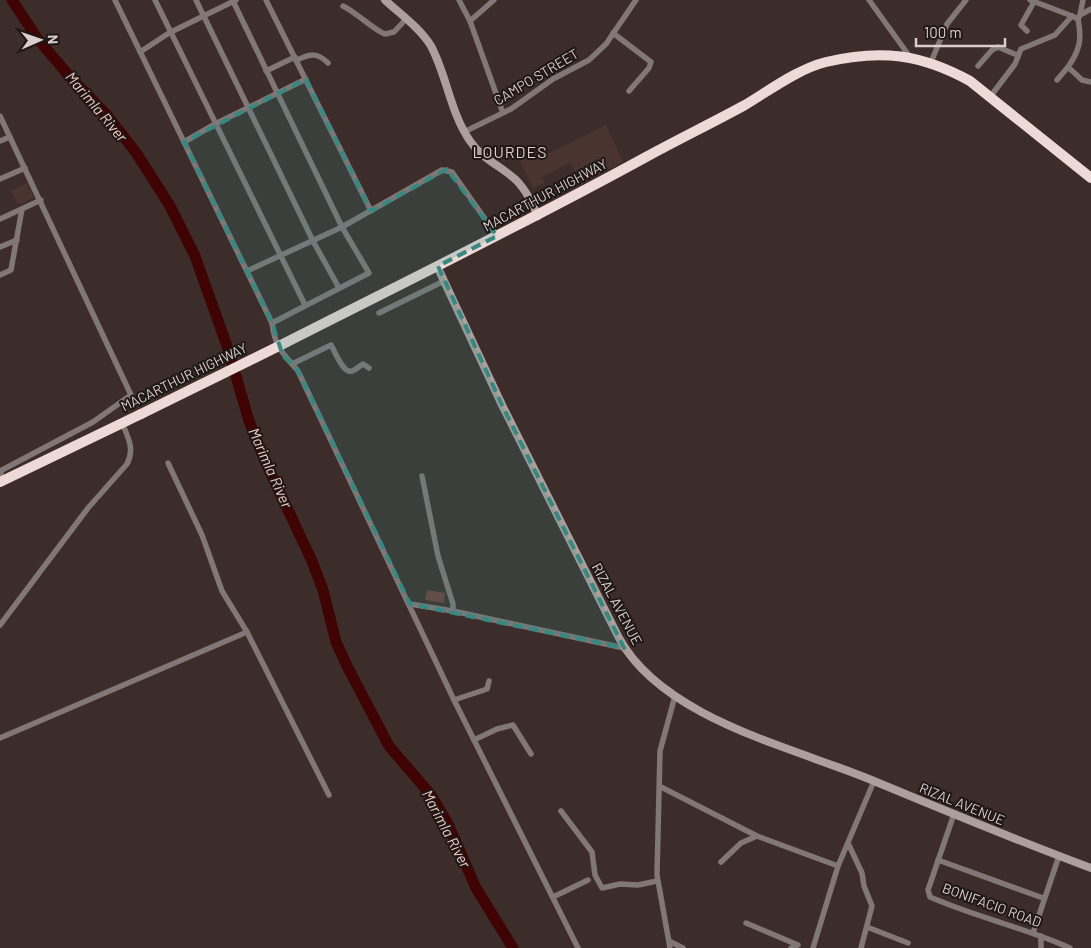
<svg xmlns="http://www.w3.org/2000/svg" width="1091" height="948" viewBox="0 0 1091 948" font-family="Barlow,sans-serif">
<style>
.built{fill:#4a3430}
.green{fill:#6d403a}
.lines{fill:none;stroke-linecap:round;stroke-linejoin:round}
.river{stroke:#3e0302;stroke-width:11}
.street{stroke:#807776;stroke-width:5.5}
.secondary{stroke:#ac9f9c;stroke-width:8}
.highway{stroke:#edd9d5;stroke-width:10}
.highway-bridge{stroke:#edd9d5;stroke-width:10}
.marked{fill:#378881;fill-opacity:0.2;stroke:#378881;stroke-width:4;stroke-dasharray:10 6;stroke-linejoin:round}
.labels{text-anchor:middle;stroke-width:4;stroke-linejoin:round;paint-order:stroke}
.street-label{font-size:14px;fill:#d9cecd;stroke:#1e1716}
.water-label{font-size:15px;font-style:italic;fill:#f4cac3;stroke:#1e1716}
.quarter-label{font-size:16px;letter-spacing:1px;fill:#e0ccc8;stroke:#1e1716}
</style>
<rect width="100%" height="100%" fill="#3c2d2a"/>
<!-- built -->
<g class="built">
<polygon points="606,125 623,162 581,183 571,162 542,177 544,183 533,188 517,155 529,149 535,160"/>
<polygon points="27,183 34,197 18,205 11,191"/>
</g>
<!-- green -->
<polygon class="green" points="427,590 445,593 444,603 425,600"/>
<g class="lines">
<!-- river -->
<polyline class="river" points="12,0 37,38 70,77 107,115 137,154 170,206 195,256 228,349 249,421 265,461 312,561 323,590 336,642 347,666 389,746 431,795 448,824 476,888 513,948"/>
<!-- street -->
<g class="street">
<path d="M115,0L272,323C275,348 283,353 298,371L454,700L578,948"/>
<polyline points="155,0 305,305"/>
<polyline points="196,0 313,241 339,288"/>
<polyline points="266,0 371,211"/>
<polyline points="459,0 470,21 503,113"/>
<polyline points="869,0 910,57"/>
<polyline points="1030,0 1072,16"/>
<polyline points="233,1 342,227 369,273 272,323"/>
<path d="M343,6C357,13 375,31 385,34L394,32L406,19"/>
<polyline points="1080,15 1083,0"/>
<path d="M1078,19C1082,39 1080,50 1068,67L1082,80L1091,82"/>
<polyline points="470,21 494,0"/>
<polyline points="1027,31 1021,25 1034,2"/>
<polyline points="613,33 651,62 649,68 629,91"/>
<polyline points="140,52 169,33 236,0"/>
<path d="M297,60C310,54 317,52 328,63"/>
<polyline points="931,62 947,24 966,0"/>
<polyline points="978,66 992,50 998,47 1017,55"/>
<polyline points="266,71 295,57"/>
<polyline points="1057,80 1068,67"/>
<polyline points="990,97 1015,64 1021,49 1055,35 1072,16 1078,19 1080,15 1091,9"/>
<polyline points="0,116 131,395 93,422 2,470 0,476"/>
<polyline points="464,132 511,109 553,79 589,60 606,44 636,0"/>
<polyline points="0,141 10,137"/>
<polyline points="184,142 215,124 306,79"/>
<polyline points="0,179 25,168"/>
<polyline points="0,219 41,200"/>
<polyline points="0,247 17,240"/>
<polyline points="247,271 342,227 442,170 452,172 497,236"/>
<polyline points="0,275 11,270 22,209"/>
<polyline points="379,313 444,281"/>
<path d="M292,364L331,345C335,351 343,374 352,371C356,370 359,366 363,364L369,368"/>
<polyline points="168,463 202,535 222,591 247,632 329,795"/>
<polyline points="422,476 438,556 453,604 453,611"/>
<polyline points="410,604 453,611 624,648"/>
<path d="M0,625L88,508L127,464C135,449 128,437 122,423"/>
<polyline points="454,700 487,689 489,681"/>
<polyline points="0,738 247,632"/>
<polyline points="474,740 497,729 513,725 531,754"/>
<polyline points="661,787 757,836 838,866 813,948"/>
<polyline points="561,811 592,852 595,875 602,888 620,884 638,885 657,881"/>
<path d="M954,814L928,890L930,897C976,917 1025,928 1070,948"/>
<polyline points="848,843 862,873 864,886 872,906 861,948"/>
<polyline points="938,860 1043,898"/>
<polyline points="721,862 741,843 757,836"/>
<polyline points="838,866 874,781"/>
<polyline points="553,897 588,880"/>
<polyline points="746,923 798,945 791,948"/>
<polyline points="867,927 908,943"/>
<polyline points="1033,933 1059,856"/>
<polyline points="669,941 683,948"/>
<polyline points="670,948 657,875 660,751 675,696"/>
<polyline points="1041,948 1041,936"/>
</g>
<!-- secondary -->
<g class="secondary">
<path d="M385,0C400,14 420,28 431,46C447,76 450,112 470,141C482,159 501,166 516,180C526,190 532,203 538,216"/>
<path d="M437,266L502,405L619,638C663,719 793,747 874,781C946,811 1018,841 1091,868"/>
</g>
<!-- highway -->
<g class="highway">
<path d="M281,345C403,283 526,223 646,157C679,139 712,123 745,105C770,90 798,69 826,62C881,49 921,54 970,81L1091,178"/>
<polyline points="0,482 141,414"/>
</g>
<!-- highway-bridge -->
<polyline class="highway-bridge" points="141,414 281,345"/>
</g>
<!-- marked area -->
<path class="marked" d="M306,79L371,211L447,169L497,236L438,266L502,405L624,648L410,604L298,371L283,356L272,323L184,142Z"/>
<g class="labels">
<!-- street labels -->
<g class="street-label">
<text transform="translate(536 77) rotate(-31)" y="5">CAMPO STREET</text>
<text transform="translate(545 195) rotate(-28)" y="5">MACARTHUR HIGHWAY</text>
<text transform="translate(184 377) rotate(-26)" y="5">MACARTHUR HIGHWAY</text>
<text transform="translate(617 604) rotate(62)" y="5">RIZAL AVENUE</text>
<text transform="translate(962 804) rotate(22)" y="5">RIZAL AVENUE</text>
<text transform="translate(992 905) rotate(20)" y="5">BONIFACIO ROAD</text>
</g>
<!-- water labels -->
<g class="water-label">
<text transform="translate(96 107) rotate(50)" y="5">Marimla River</text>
<text transform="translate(270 468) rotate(66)" y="5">Marimla River</text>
<text transform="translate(446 829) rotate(62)" y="5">Marimla River</text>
</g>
<!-- quarter labels -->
<g class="quarter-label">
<text x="510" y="158">LOURDES</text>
</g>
</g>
<!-- north arrow -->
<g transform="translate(40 40) rotate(88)" stroke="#1e1716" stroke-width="4" paint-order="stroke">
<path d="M0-4L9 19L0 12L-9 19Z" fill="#d9cecd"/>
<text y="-8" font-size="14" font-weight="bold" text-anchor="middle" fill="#d9cecd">N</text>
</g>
<!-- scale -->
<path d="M916 38v8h89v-8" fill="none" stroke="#d9cecd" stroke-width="2.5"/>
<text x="924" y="38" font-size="15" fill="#d9cecd" stroke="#1e1716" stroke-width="4" paint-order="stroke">100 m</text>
</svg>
